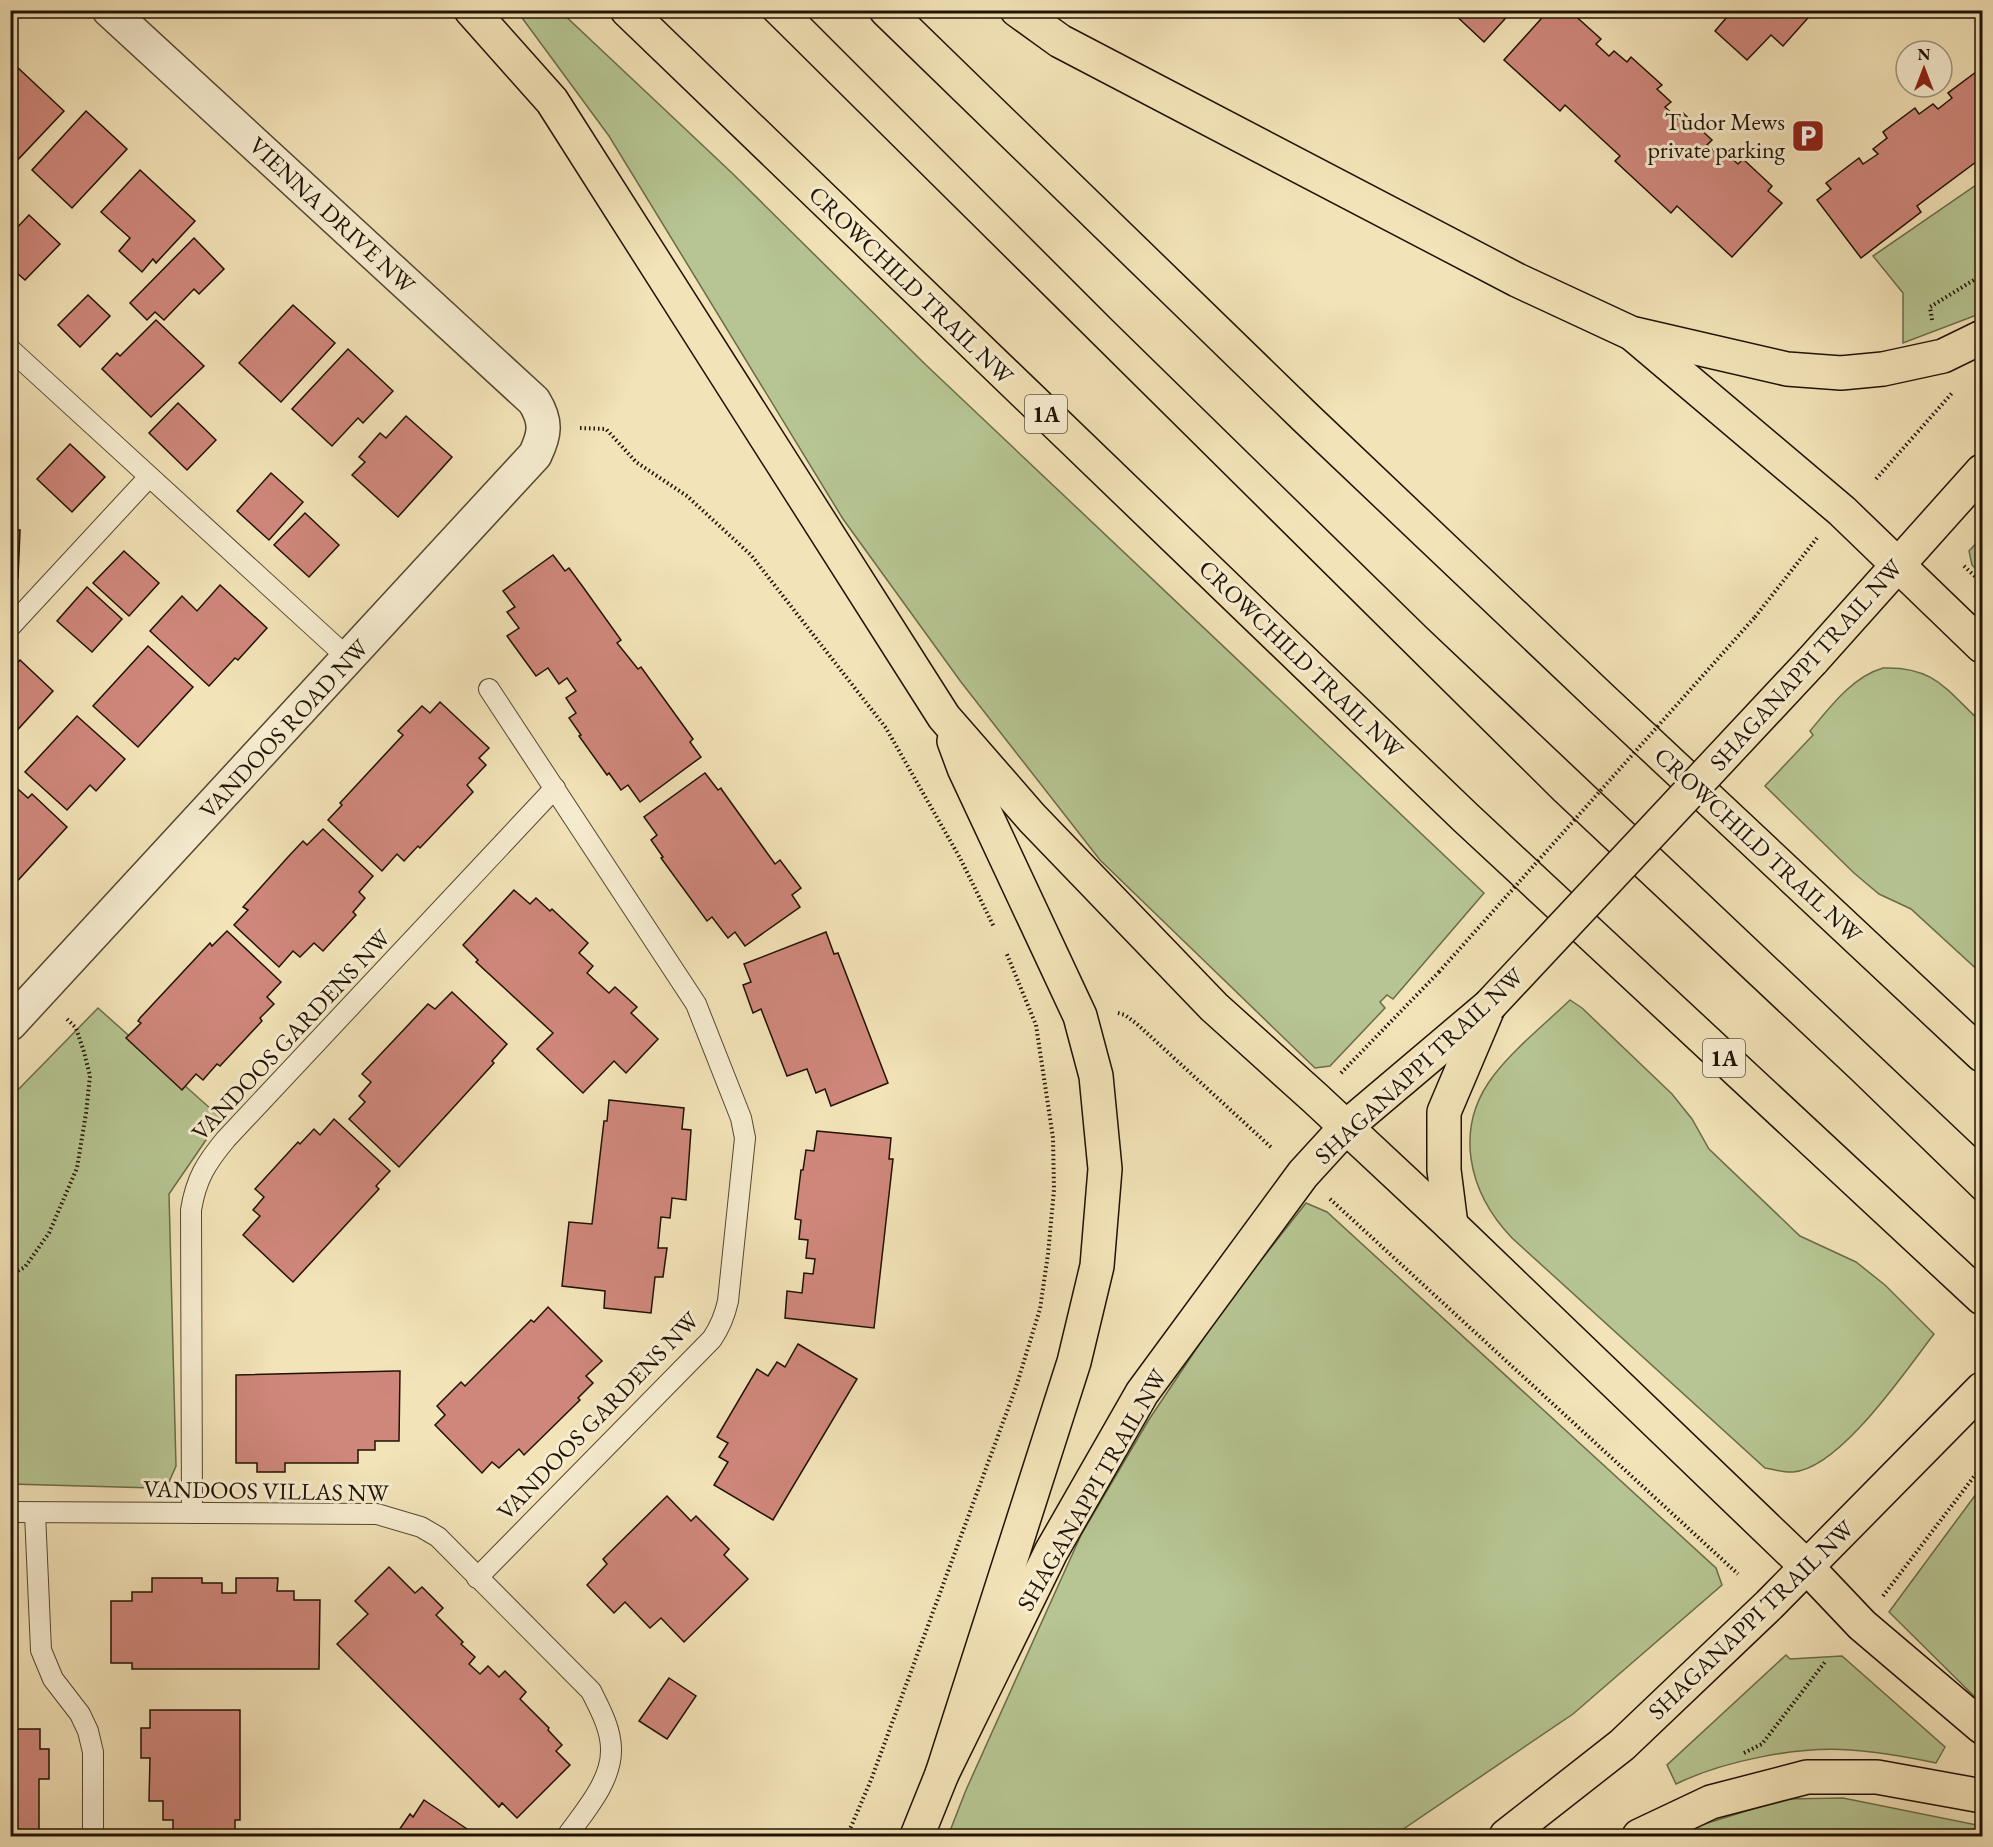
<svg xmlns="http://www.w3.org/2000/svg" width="1993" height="1847" viewBox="0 0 1993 1847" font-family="'EB Garamond',serif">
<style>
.green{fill:#b6c592;stroke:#6b6c4a;stroke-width:1.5}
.building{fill:#cf877b;stroke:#201302;stroke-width:1.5}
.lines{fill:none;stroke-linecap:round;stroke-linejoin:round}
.service-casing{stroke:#554730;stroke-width:22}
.minor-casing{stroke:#554730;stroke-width:36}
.primary-casing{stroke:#201302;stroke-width:36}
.motorway-casing{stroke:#201302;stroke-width:36}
.path{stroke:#201302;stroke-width:4;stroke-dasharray:1.5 3;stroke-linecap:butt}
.service{stroke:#f7edd1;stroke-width:20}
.minor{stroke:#f7edd1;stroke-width:33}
.primary{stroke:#f3e3b8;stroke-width:33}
.motorway{stroke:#f3e3b8;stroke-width:33}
.tram{stroke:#201302;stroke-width:1.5}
.primary-bridge-casing{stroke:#201302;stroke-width:36;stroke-linecap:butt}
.path-bridge{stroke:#201302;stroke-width:4;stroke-dasharray:1.5 3;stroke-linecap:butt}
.primary-bridge{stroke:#f3e3b8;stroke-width:33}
.labels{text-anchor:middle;stroke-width:6;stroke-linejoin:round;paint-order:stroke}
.shield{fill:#f7edd1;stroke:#605440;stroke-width:1.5}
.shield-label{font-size:22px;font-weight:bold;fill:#201302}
.poi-label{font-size:24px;fill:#201302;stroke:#f7edd1;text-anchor:end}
.street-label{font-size:24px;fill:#201302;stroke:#f7edd1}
</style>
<rect width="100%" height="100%" fill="#f3e3b8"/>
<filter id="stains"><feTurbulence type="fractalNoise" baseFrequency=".00333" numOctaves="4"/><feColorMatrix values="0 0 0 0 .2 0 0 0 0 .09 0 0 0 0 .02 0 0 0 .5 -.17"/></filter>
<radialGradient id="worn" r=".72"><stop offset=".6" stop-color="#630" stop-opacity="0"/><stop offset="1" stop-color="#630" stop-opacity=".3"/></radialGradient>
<!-- green -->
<g class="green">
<polygon points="517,11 560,11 732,173 926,365 1484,893 1393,999 1387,995 1380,1002 1385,1008 1330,1066 1315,1068 1100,860 961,682 843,519 609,136"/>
<polygon points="1982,181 1982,313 1903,343 1903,293 1873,256"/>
<polygon points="1982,537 1982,575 1972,565 1969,551"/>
<path d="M1883,668C1935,666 1947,691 1982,723V974L1911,909L1879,894L1854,873L1765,786L1813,735L1810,731C1830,707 1852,677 1883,668Z"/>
<path d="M1570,1000L1582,1008L1672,1094L1692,1119L1709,1149L1800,1236L1856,1262L1885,1285L1934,1334C1906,1370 1840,1469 1793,1472C1784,1473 1774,1469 1765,1468L1512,1238C1468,1192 1453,1128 1494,1075C1516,1047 1545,1024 1570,1000Z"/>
<polygon points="98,1008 221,1118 169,1194 176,1466 169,1482 154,1488 11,1484 11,1097"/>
<polygon points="1306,1203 1327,1212 1716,1568 1722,1585 1573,1714 1393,1836 948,1836 966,1790 1081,1535 1148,1421 1225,1306"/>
<polygon points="1982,1486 1982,1704 1889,1612"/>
<path d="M1786,1655L1790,1659L1842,1656L1945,1747L1936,1763C1908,1757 1880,1752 1850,1750C1798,1746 1723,1761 1676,1784L1667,1765Z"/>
<polygon points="1843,1798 1982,1826 1982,1836 1673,1836 1685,1830 1785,1799"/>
</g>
<!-- building -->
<g class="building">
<polygon points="1450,10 1513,10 1484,42"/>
<polygon points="1549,10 1559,10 1566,17 1571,12 1601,39 1596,44 1609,56 1614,51 1627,62 1631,57 1662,85 1657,89 1671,102 1665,107 1678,119 1683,113 1712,140 1707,145 1721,157 1725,152 1738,164 1743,159 1772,186 1768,191 1782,203 1732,257 1677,206 1671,213 1615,161 1620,156 1565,105 1560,111 1504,60"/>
<polygon points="1733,10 1815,10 1783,46 1771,35 1747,60 1715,31"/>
<polygon points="16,66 64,111 10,168 10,72"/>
<polygon points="1980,69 1982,72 1982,167 1981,168 1976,162 1917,206 1921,212 1861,258 1817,200 1831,189 1826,183 1859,158 1863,164 1878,154 1873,149 1887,138 1883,132 1915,108 1919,114 1933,104 1938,109 1952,98 1948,93"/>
<polygon points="86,111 127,149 72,208 32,170"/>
<polygon points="140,170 195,221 156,263 153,259 142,272 119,251 130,238 101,212"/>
<polygon points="29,215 60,244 25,280 10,267 10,235"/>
<polygon points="194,238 224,269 199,294 194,289 164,320 155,312 147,320 130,303"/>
<polygon points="88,295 110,316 80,347 58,325"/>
<polygon points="293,305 335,343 281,402 239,363"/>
<polygon points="156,320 204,366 151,417 102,369 117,353 120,356"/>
<polygon points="348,349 393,391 363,423 358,418 332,446 292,409"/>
<polygon points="178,403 216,440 187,470 149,433"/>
<polygon points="406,416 452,457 398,517 352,475 365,462 359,457 380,433 386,438"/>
<polygon points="70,444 105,477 72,512 37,479"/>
<polygon points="271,473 303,502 269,540 237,511"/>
<polygon points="305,513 339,545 309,577 274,545"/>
<polygon points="10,530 20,530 18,578 10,578"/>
<polygon points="124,551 159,583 129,616 93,583"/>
<polygon points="553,555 565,571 569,568 583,587 621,640 617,643 638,669 641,667 693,739 690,742 701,757 640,802 628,785 621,790 609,773 607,775 579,736 581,735 569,718 576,713 566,698 576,691 567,678 559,684 548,668 536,676 507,636 519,628 507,612 515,607 503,591"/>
<polygon points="220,585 267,628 238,660 235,658 209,686 150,631 182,596 197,611"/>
<polygon points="87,587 122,619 92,652 57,621"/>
<polygon points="148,646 193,687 138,747 93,706"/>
<polygon points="20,660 53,691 11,737 10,670"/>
<polygon points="440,702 489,748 479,758 486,765 467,785 473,792 420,848 418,846 404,861 397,854 382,871 328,820 342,805 340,803 403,735 398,731 422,706 430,713"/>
<polygon points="77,716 125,759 96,791 90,785 67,810 25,772"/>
<polygon points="705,773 718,790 721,788 722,790 775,864 780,860 801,888 792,895 800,907 745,946 735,932 728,938 712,917 707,921 661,858 663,857 651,840 657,835 644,817"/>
<polygon points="10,782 28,798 32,794 67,827 10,889"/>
<polygon points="323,829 373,876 359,892 365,898 353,912 356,915 323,951 314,943 300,957 293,951 279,967 234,925 248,910 243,907 288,857 303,841 307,845"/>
<polygon points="514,890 530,904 536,898 550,911 552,909 588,943 579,953 593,966 587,973 609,993 615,987 637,1007 631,1013 658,1039 626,1073 614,1061 583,1093 537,1049 553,1033 476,962 478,960 463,945"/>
<polygon points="227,931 281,982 267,997 274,1004 260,1018 262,1021 220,1066 217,1064 203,1080 196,1074 182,1090 126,1038 141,1023 138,1021 140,1018 210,943 212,946"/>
<polygon points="826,932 834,954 838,953 888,1083 831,1106 825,1089 816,1093 807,1069 787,1076 761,1009 753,1013 743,985 751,982 744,964"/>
<polygon points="452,992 507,1044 492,1061 494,1063 399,1167 349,1119 365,1102 359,1096 371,1082 362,1074 428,1004 435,1009"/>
<polygon points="609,1100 684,1108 682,1129 691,1130 686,1200 672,1198 670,1218 661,1217 658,1248 667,1248 663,1277 655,1277 651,1313 604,1308 605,1291 562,1286 569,1222 592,1224 604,1121 607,1121"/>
<polygon points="334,1119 390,1171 376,1186 379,1189 293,1282 243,1235 260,1216 253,1210 264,1197 255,1189 298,1142 300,1144 314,1129 320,1135"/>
<polygon points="817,1131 891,1138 889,1159 893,1159 874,1328 785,1318 787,1291 802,1293 804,1273 813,1274 815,1259 806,1258 808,1240 799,1239 801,1220 795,1219 801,1170 803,1170 806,1150 814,1151"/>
<polygon points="548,1307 602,1361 586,1376 593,1383 578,1398 580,1400 524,1455 519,1449 499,1468 492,1462 482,1473 435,1425 445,1415 437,1406 461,1382 465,1386 531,1320 534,1322"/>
<polygon points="798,1344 857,1379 773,1520 714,1485 728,1462 719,1457 728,1443 717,1437 757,1369 768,1376 777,1362 785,1367"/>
<polygon points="396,1371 400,1371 399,1441 375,1441 375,1450 358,1450 358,1463 285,1463 285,1472 257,1472 257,1463 236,1463 236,1375"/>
<polygon points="667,1496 691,1521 696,1516 729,1549 724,1555 748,1579 684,1642 661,1618 650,1628 625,1602 614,1613 587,1585 607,1564 603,1559"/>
<polygon points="389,1567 415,1593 422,1587 443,1608 436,1615 463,1642 461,1644 475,1657 469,1664 480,1674 488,1666 499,1677 505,1671 526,1692 520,1699 549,1728 548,1730 562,1745 556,1751 570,1765 517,1818 502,1803 499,1807 337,1644 368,1614 355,1601"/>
<polygon points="152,1578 202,1578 202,1583 222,1583 222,1593 236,1593 236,1578 278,1578 277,1591 294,1591 294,1600 320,1600 319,1669 132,1669 132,1663 111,1663 111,1601 132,1601 132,1592 152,1592"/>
<polygon points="669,1678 696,1696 667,1739 639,1721"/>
<polygon points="150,1710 240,1710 240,1820 235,1820 235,1836 173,1836 173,1820 163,1820 163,1801 149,1801 150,1758 141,1758 141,1728 150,1728"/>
<polygon points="10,1729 40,1729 40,1749 49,1749 49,1779 39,1779 39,1836 10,1836"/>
<polygon points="424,1800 476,1835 475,1836 395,1836 410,1814 413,1817"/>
</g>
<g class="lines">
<defs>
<g id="service">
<polyline points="10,349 349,659"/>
<polyline points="10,627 149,477"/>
<path d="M10,1512L377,1514L421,1527L438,1537L591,1691C600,1709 611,1729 611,1749C612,1781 584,1812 567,1836"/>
<polyline points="35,1513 41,1650 53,1679 80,1714 88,1731 93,1752 93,1836"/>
<path d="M192,1513L191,1210C196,1179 206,1163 226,1139L555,788"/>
<path d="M477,1578L712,1339C720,1327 725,1315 728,1301L745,1138L741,1118L696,1004L489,689"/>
</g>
<path id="minor" d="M10,1024L535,455C545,434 547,422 534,401L109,10"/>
<g id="primary">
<polyline points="1812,661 1982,471"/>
<polyline points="917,1836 942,1774 1051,1552 1142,1393 1303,1174 1346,1127 1489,1006"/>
<polyline points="1506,1836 1622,1745 1769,1605 1982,1389"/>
</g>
<g id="motorway">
<polyline points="471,10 552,101 944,717 1032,818 1214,1007 1315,1098 1451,1225 1806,1566 1862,1625 1982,1727"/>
<polyline points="627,10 1465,817 1982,1298"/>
<polyline points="886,10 1305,417 1600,697 1982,1055"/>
<polyline points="1017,10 1060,41 1517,280 1631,333 1787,369 1841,373 1883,369 1943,356 1982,337"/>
<polyline points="1635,336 1842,511 1982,646"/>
<polyline points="1451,1225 1444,1170 1444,1112 1489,1006"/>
<polyline points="942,1774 1074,1362 1097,1266 1105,1169 1096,1076 1080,1016 964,768 954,741"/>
<polyline points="1639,1836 1711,1802 1807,1777 1877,1777 1982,1796"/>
</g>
</defs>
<!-- service casing -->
<use href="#service" class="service-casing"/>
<!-- minor casing -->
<use href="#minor" class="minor-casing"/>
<!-- primary casing -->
<use href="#primary" class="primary-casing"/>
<!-- motorway casing -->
<use href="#motorway" class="motorway-casing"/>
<!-- path -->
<g class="path">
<polyline points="1932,320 1930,307 1982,275"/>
<polyline points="580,428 606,429 636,462 687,496 751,555 886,728 960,858 994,927"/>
<polyline points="1876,479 1953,392"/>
<polyline points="1964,566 1982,583"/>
<polyline points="1755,617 1817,538"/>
<polyline points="1118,1013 1125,1015 1137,1024 1273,1149"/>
<polyline points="1341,1073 1439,972"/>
<polyline points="1330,1199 1738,1574"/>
<polyline points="10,1275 25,1267 49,1233 77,1168 86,1113 90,1076 84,1052 76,1028 65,1017"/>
<polyline points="1883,1596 1982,1466"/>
<polyline points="1744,1753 1762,1744 1825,1662"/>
<polyline points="847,1836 871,1780 1016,1387 1040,1309 1048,1254 1054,1190 1053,1138 1036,1025 1006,952"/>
</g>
<!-- service -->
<use href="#service" class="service"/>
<!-- minor -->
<use href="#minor" class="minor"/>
<!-- primary -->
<use href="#primary" class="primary"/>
<!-- motorway -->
<use href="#motorway" class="motorway"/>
<!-- tram -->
<g class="tram">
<polyline points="756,10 1554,800 1852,1080 1982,1206"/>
<polyline points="802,10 1112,320 1427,628 1982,1153"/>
</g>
<defs>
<polyline id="primary-bridge" points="1489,1006 1812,661"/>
</defs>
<!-- primary-bridge casing -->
<use href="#primary-bridge" class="primary-bridge-casing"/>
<!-- path-bridge -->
<polyline class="path-bridge" points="1439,972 1755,617"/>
<!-- primary-bridge -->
<use href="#primary-bridge" class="primary-bridge"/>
</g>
<!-- icons -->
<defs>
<symbol id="parking-square" viewBox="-11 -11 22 22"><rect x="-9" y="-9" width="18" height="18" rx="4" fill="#8f2418" stroke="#f7edd1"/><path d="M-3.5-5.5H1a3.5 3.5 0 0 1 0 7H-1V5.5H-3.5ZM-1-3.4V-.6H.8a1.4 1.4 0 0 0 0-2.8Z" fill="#fff"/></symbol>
</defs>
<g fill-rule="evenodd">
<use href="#parking-square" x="1789" y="117" width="38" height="38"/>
</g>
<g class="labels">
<!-- shield labels -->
<g class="shield">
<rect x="1025" y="395" width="42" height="38" rx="4.5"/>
<rect x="1703" y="1039" width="42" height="38" rx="4.5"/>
</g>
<g class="shield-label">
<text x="1046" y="422">1A</text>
<text x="1724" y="1066">1A</text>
</g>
<!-- poi labels -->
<g class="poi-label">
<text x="1785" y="130">Tudor Mews<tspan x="1785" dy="28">private parking</tspan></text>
</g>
<!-- street labels -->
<g class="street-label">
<text transform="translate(332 215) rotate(43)" y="8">VIENNA DRIVE NW</text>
<text transform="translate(911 285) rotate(44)" y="8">CROWCHILD TRAIL NW</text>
<text transform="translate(1301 659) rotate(44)" y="8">CROWCHILD TRAIL NW</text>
<text transform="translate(1806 665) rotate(-48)" y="8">SHAGANAPPI TRAIL NW</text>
<text transform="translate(284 729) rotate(-47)" y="8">VANDOOS ROAD NW</text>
<text transform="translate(1758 845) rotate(43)" y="8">CROWCHILD TRAIL NW</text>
<text transform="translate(291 1035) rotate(-47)" y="8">VANDOOS GARDENS NW</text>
<text transform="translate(1419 1066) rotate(-43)" y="8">SHAGANAPPI TRAIL NW</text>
<text transform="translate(598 1416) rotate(-46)" y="8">VANDOOS GARDENS NW</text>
<text transform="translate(1092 1490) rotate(-60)" y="8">SHAGANAPPI TRAIL NW</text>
<text transform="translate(266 1491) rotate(1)" y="8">VANDOOS VILLAS NW</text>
<text transform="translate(1751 1620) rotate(-44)" y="8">SHAGANAPPI TRAIL NW</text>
</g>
</g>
<!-- margin -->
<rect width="1993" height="1847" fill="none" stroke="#f3e3b8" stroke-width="36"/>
<rect x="12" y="12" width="1969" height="1823" fill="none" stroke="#201302" stroke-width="3"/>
<rect x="18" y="18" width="1957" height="1811" fill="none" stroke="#201302" stroke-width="1.5"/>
<!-- north arrow -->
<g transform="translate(1924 69)"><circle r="28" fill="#f7edd1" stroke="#a1967e" stroke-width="1.5"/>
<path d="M0-4.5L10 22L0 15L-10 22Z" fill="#8f2418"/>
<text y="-9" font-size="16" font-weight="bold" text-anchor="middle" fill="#201302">N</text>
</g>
<rect width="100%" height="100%" filter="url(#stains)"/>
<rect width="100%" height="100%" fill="url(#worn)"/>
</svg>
